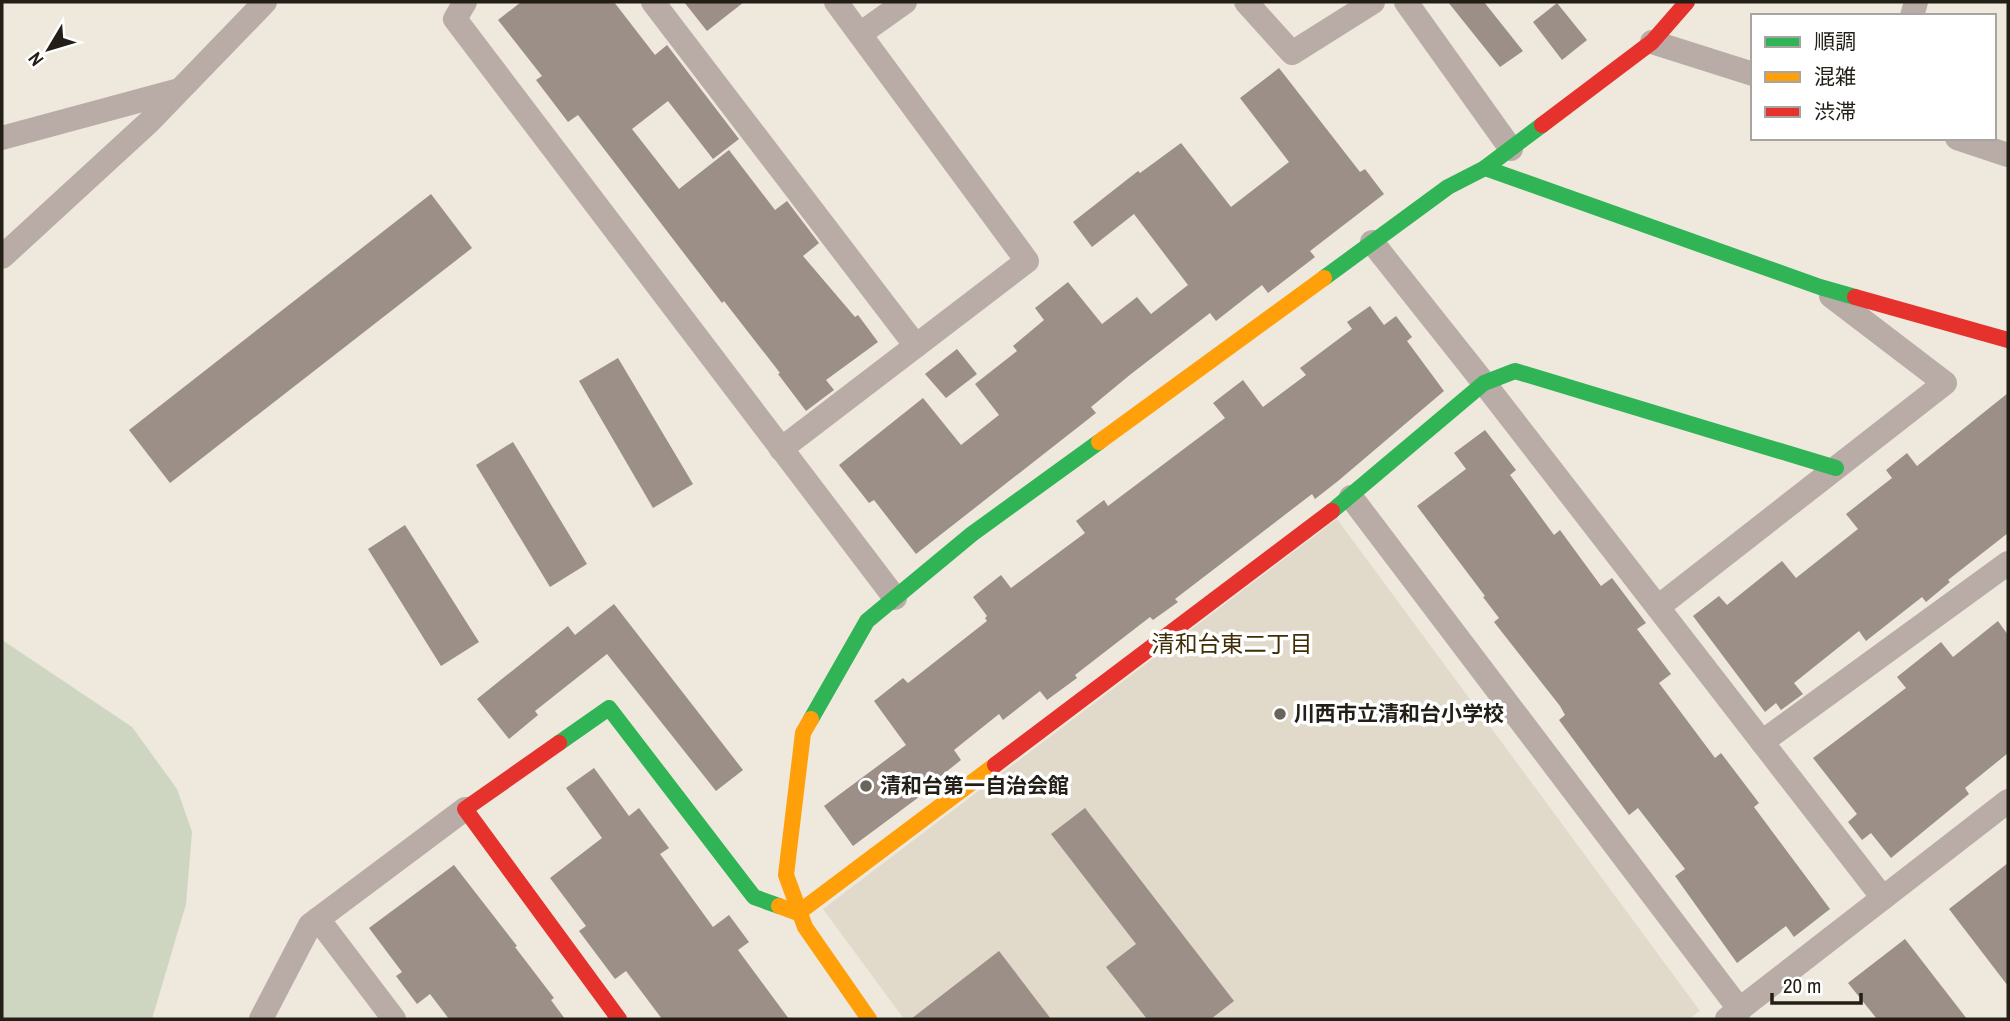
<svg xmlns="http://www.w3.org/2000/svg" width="2010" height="1021" viewBox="0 0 2010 1021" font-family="'Archivo Narrow','Noto Sans JP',sans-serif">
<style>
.education{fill:#e1d9c9}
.green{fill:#ced5c0}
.building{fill:#9b8f87}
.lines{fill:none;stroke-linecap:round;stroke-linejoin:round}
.street{stroke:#b9aca7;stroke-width:24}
.fast{stroke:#30b455;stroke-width:16}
.slow{stroke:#ff9f0a;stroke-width:16}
.jam{stroke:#e5322d;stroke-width:16}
.poi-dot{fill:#6a655b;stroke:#fff;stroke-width:2.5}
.labels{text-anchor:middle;stroke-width:7;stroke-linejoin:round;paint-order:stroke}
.poi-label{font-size:21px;font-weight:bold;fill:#231f16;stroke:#fff;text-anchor:start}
.neighbourhood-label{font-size:23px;fill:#3f2d05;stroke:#fff}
</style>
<rect width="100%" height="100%" fill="#efe8dc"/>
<!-- education -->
<polygon class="education" points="1337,519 1700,1011 1689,1019 904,1019 823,909"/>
<!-- green -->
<polygon class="green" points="2,640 132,727 177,789 192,832 186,904 152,1019 2,1019"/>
<!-- building -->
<g class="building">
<polygon points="521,2 614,2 655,55 667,45 739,139 713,159 668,101 632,129 679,189 729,150 775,210 787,201 819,243 803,256 855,317 858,315 878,342 826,380 834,390 806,411 778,374 780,373 724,301 722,303 578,115 568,122 536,80 542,76 498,20"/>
<polygon points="684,2 744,2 707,31"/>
<polygon points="1448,2 1484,2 1523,51 1500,67"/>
<polygon points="1557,3 1587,40 1562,60 1533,22"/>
<polygon points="1279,68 1360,172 1365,169 1384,194 1310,251 1315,257 1268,293 1262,285 1216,321 1210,313 1131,374 1091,407 1096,413 916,554 874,500 869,503 839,465 923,398 961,445 999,415 975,384 1017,351 1013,346 1044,320 1035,308 1068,282 1102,324 1137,297 1151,314 1188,285 1134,214 1092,247 1073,222 1138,171 1140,173 1181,143 1231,207 1289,162 1240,98"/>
<polygon points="431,194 472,248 170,483 129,430"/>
<polygon points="1370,306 1384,325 1396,316 1412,337 1407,341 1444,391 1338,481 1315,499 1312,494 1175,599 1178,602 1153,620 1150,617 1075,675 1077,678 1047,700 1040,691 1003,720 999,714 954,750 961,760 917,795 919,797 853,846 824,806 906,745 874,701 903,678 908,683 987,621 985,618 987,616 973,597 1001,575 1011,588 1085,533 1076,521 1104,500 1108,506 1225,418 1213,403 1243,380 1263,407 1306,375 1300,368 1352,329 1347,322"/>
<polygon points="957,349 977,374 946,398 925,374"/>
<polygon points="618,358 693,484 653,508 579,381"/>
<polygon points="2008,393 2008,533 1948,580 1950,582 1926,602 1922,597 1866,641 1859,631 1794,683 1803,694 1781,710 1776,703 1765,712 1693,616 1719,596 1727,605 1782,561 1796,578 1858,529 1846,514 1892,478 1886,470 1907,453 1917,466"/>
<polygon points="1485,430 1516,470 1510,475 1554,535 1560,530 1601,586 1612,578 1646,623 1637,629 1671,674 1659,683 1715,758 1721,753 1759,803 1754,807 1830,909 1794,937 1786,926 1737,963 1675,876 1685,869 1638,808 1629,815 1559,720 1565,715 1560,706 1494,622 1499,618 1483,597 1485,596 1417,506 1466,469 1454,453"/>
<polygon points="513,442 587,564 550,587 476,465"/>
<polygon points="405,525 479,642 441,666 368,549"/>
<polygon points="614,604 743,770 716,791 607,654 535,711 538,715 509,739 477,699 568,626 575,635"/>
<polygon points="1998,621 2008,635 2008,753 1965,788 1969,794 1891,858 1871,833 1862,840 1848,822 1857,814 1813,758 1906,688 1897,677 1941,642 1953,657"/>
<polygon points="594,768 629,816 639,808 669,848 660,854 713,927 729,915 749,942 738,950 789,1019 662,1019 626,971 615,979 579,931 586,926 550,878 602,838 566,788"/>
<polygon points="1085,808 1234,1001 1211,1019 1147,1019 1106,967 1136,944 1051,834"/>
<polygon points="2008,863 2008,986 1949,909"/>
<polygon points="454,865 517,946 515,947 554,998 551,1000 565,1019 449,1019 430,994 417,1004 396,976 402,972 369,928"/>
<polygon points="1905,939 1967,1019 1877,1019 1848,983"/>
<polygon points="999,951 1051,1019 911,1019"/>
</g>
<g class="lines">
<!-- street -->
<g class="street">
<polyline points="465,2 455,19 895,598"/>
<polyline points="653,2 916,346"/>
<polyline points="1246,2 1292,53 1373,2"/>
<polyline points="1406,2 1511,149"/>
<polyline points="1912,16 1916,2"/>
<polyline points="860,34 905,2"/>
<polyline points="1652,42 1753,74"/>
<polyline points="2,138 179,90"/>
<polyline points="1957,138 2008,155"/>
<polyline points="1372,242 1484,383 1883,898"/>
<polyline points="2,257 149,122 265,2"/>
<polyline points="781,449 1027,261 836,2"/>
<polyline points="1351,497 1740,1010"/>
<polyline points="1658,607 1945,383 1831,296"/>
<polyline points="1762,742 2008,563"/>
<polyline points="318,919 394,1019"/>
<polyline points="261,1019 310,925 465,809"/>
<polyline points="1727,1019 2008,801"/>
</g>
<!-- fast -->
<g class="fast">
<polyline points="1485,168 1820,287 1855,297"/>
<polyline points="1324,278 1448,187 1485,168 1542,125"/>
<polyline points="1332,511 1484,383 1515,371 1836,468"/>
<polyline points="811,719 867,621 972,534 1099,442"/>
<polyline points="559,743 609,708 754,897 779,906"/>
</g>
<!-- slow -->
<g class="slow">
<polyline points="1099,442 1324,278"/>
<polyline points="811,719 803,733 786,875 805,927 869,1019"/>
<polyline points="779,906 798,913 995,765"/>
</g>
<!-- jam -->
<g class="jam">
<polyline points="1542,125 1652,42 1687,2"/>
<polyline points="1855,297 2008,340"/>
<polyline points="559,743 465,809 619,1019"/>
<polyline points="995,765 1332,511"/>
</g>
</g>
<!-- markers -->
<g class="poi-dot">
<circle cx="1280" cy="714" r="7"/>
<circle cx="866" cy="786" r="7"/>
</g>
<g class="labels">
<!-- poi labels -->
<g class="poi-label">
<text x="1294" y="721">川西市立清和台小学校</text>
<text x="880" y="793">清和台第一自治会館</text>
</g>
<!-- neighbourhood labels -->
<g class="neighbourhood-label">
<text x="1232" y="652">清和台東二丁目</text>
</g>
</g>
<!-- border -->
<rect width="2010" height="1021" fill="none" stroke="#231f16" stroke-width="7"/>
<!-- legend -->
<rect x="1751" y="14" width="245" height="126" fill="#ffffff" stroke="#a7a5a2" stroke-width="2"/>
<rect x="1765" y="37" width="35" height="10" fill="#30b455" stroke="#a7a5a2" stroke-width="2"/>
<text x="1814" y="49" font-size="21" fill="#231f16">順調</text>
<rect x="1765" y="72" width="35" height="10" fill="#ff9f0a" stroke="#a7a5a2" stroke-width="2"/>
<text x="1814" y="84" font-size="21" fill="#231f16">混雑</text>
<rect x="1765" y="107" width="35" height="10" fill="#e5322d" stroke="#a7a5a2" stroke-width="2"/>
<text x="1814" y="119" font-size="21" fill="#231f16">渋滞</text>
<!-- north arrow -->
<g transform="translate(49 49) rotate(232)" stroke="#ffffff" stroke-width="5" paint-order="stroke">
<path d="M0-5L12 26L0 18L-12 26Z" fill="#231f16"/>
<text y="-10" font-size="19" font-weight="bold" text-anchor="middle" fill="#231f16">N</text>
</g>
<!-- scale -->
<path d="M1772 993v10h89v-10" fill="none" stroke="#231f16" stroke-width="3.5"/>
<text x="1783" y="993" font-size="21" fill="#231f16" stroke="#ffffff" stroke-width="5" paint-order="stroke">20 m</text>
</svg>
